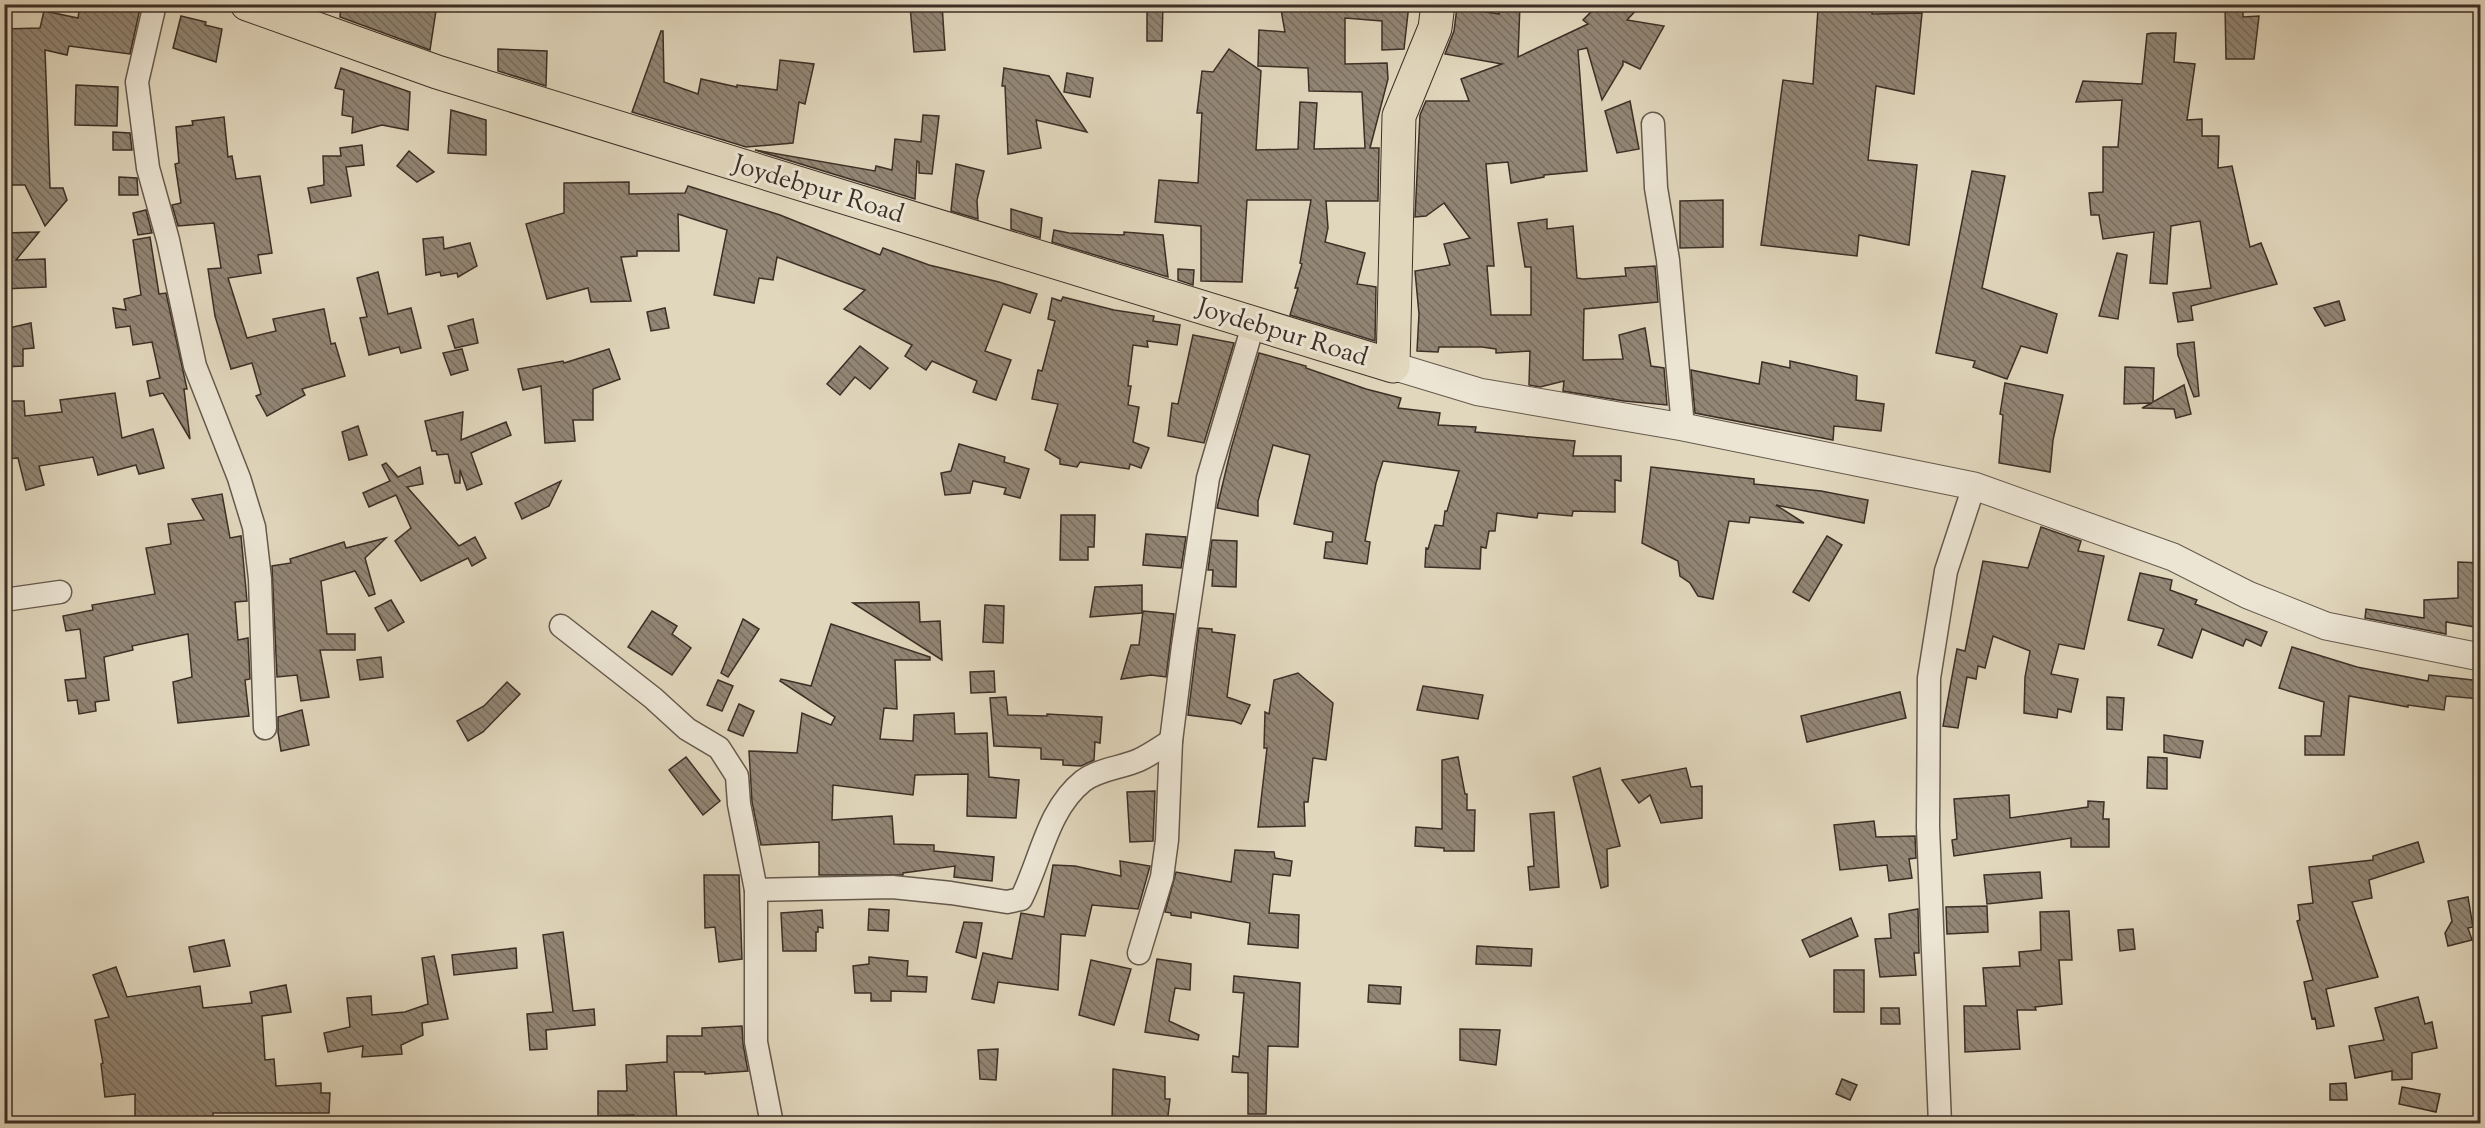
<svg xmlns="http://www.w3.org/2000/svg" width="2485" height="1128" viewBox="0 0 2485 1128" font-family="'Sorts Mill Goudy',serif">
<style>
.building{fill:url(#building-back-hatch);stroke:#3c2f26;stroke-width:1.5}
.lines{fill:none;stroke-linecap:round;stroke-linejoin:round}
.minor-casing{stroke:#65594c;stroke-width:25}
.tertiary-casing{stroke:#65594c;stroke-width:29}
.primary-casing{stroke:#3c2f26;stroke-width:35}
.minor{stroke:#ece5d4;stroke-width:22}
.tertiary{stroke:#ece5d4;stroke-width:27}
.primary{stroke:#e1d7bd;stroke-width:33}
.labels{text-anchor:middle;stroke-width:6;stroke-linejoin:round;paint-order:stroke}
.street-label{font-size:26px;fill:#3c2f26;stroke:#ece5d4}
</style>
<defs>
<pattern id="building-back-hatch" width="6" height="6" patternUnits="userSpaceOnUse" patternTransform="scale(1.5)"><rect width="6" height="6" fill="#928675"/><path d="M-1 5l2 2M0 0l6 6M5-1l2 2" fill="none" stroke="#786e60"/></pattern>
</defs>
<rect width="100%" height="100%" fill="#e1d7bd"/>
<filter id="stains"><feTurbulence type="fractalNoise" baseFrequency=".00333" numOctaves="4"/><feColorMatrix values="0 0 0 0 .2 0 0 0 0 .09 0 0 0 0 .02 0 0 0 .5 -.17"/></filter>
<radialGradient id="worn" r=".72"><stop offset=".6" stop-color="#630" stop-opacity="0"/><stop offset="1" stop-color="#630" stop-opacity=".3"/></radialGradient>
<!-- building -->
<g class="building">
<polygon points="80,4 141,4 130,54 69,46 67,55 45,50 50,188 63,188 67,200 45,226 25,185 4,185 4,29 40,28 44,11 78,18"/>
<polygon points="341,4 437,4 430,50 340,17"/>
<polygon points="942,4 945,50 914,52 910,6"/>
<polygon points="1147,4 1163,4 1162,41 1147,41"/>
<polygon points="1280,4 1409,4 1404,49 1382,50 1382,21 1345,18 1345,64 1387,63 1388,79 1370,148 1379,148 1378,201 1326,201 1328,228 1325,242 1365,253 1357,284 1376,287 1375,341 1290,315 1298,288 1295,288 1302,264 1300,263 1311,200 1247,200 1242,282 1201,281 1201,226 1155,222 1159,180 1198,183 1202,113 1197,113 1202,71 1213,72 1229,49 1261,71 1256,150 1298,149 1300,102 1317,103 1314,149 1365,148 1362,92 1309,91 1308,68 1258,66 1259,30 1285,32"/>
<polygon points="1499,4 1520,4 1518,57 1588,24 1583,20 1599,4 1642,4 1627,20 1664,26 1640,69 1623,61 1623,65 1602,100 1587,48 1578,50 1587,171 1544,175 1544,177 1511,183 1508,162 1486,164 1494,266 1487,266 1491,315 1531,315 1531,267 1525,267 1518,223 1547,219 1547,229 1573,226 1577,278 1583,279 1626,276 1625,268 1655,266 1658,302 1584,309 1583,360 1623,359 1619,335 1645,328 1651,366 1664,368 1667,405 1624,401 1563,391 1564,381 1540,387 1529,385 1530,351 1496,353 1496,349 1482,347 1439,347 1438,352 1417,351 1419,314 1415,271 1450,265 1444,244 1470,238 1444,203 1426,216 1415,217 1420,115 1426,101 1469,101 1461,79 1502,64 1445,54 1454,31 1457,7 1499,14"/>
<polygon points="1823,4 1873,4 1872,14 1922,13 1914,94 1876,86 1868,160 1917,165 1909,245 1859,235 1857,256 1761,245 1783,80 1813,84 1818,9 1822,9"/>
<polygon points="2225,4 2243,4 2243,17 2259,16 2254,59 2226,59"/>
<polygon points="181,16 206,22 205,25 222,29 216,62 173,48"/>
<polygon points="661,31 663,31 664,82 698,94 701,79 737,87 737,85 777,90 780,60 814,64 805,104 799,102 793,143 746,147 632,112"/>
<polygon points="2152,33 2176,33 2174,62 2195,64 2187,120 2202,119 2202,136 2219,136 2218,168 2232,166 2250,247 2261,243 2277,284 2191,306 2193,320 2178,322 2173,293 2211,288 2200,221 2171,226 2167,284 2150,283 2154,232 2103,239 2099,215 2091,215 2089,193 2103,192 2103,147 2118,147 2122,100 2076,102 2083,81 2142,84 2147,34"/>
<polygon points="498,49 547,51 546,86 498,71"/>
<polygon points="341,68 410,92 408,130 382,125 352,133 353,117 342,115 344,90 335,88"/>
<polygon points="1004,68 1049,76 1087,132 1036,120 1041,148 1008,154 1005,86 1002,86"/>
<polygon points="1067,73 1093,78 1090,97 1064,92"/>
<polygon points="76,85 118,87 117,126 75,125"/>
<polygon points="1630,101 1639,149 1617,153 1605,111"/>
<polygon points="451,110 486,120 486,155 448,153"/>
<polygon points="923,115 939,116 932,174 919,173 919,162 917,161 915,199 755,150 875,171 876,166 892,170 895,139 921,142"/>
<polygon points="224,117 228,157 232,156 236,179 260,176 272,253 258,255 261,273 228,278 247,338 276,331 273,319 324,309 331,344 335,343 345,376 302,389 305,395 267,416 256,396 261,394 252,363 231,369 215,316 208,269 221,268 214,223 178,226 172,205 181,203 175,164 179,163 176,127 193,125 192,121"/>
<polygon points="113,132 130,133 132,150 113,150"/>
<polygon points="362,145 364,165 346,167 351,196 311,203 308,188 324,185 323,156 341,156 340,148"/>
<polygon points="409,151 434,172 417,182 397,166"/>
<polygon points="956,164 984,171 977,200 978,219 951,211"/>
<polygon points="1972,171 2005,176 1982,288 2057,314 2047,353 2021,346 2007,379 1973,367 1975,361 1936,353"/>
<polygon points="119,177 137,178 138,195 119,195"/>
<polygon points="629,182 629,194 685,193 688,186 780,215 880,255 883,248 929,265 999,282 1037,294 1030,313 1003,304 985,351 1011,360 996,400 973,392 977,381 932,361 926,370 905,356 912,345 844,309 865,290 777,257 773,280 759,278 754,303 714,295 727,230 678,214 679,251 637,251 637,256 621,257 631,301 591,302 588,288 547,299 526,224 564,213 564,183"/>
<polygon points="1723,200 1723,247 1680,248 1680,201"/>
<polygon points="1011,209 1042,218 1040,238 1011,229"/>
<polygon points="146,210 152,233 138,235 133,213"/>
<polygon points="1054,230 1069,233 1124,235 1124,232 1163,235 1168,277 1052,242"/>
<polygon points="39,232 16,260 45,259 46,287 4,289 4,233"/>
<polygon points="150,237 159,294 166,293 187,389 184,389 190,439 163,393 150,396 147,381 160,378 152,342 133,345 130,326 116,328 113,308 126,310 124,299 141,295 133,240"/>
<polygon points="443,237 444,249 470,243 477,266 458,277 457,273 441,276 440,272 426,275 423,239"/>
<polygon points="2117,253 2127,255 2118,319 2099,316"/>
<polygon points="1178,269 1194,270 1193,285 1178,280"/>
<polygon points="378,272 388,314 411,308 421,348 401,353 399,347 369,355 360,318 367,317 357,278"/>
<polygon points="1063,297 1114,310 1154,316 1153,321 1180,325 1177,345 1147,341 1148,347 1133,345 1128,386 1131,386 1128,405 1139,407 1133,442 1149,448 1141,468 1130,464 1129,469 1080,462 1077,467 1060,464 1060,459 1045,450 1058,404 1032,399 1038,370 1042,371 1055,321 1048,319 1052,298 1061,301"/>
<polygon points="2339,301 2345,320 2325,326 2314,308"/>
<polygon points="665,308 669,328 651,331 647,312"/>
<polygon points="473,319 478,343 455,348 448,326"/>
<polygon points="31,323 34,348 23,349 23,366 4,367 4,329"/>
<polygon points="1193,335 1234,343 1204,443 1168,436 1172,403 1178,404"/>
<polygon points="2194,342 2199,396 2194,397 2178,355 2177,344"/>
<polygon points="860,346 888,368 870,389 855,377 840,395 827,384"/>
<polygon points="462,349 468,370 451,375 443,353"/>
<polygon points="609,349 620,379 593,389 593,420 573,420 575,441 545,443 541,386 523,390 518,369 563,361 564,363"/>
<polygon points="1259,353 1306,366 1306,368 1366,389 1401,398 1398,408 1440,413 1438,425 1476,427 1475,432 1575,441 1573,456 1621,456 1621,481 1615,480 1615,512 1573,511 1572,516 1538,513 1537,518 1497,513 1495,531 1489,531 1486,548 1481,547 1480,569 1425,567 1426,548 1428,549 1435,525 1443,526 1445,511 1447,511 1459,471 1383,461 1376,483 1365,541 1370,542 1367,564 1324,558 1326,542 1332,542 1333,532 1294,524 1310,455 1273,445 1258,501 1258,516 1217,508 1231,449"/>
<polygon points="1790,361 1857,376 1856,400 1884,404 1881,431 1834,426 1833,440 1695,413 1691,370 1759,384 1762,362 1790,368"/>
<polygon points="2125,367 2154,368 2153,402 2184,385 2191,414 2176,418 2174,409 2142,408 2152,403 2124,404"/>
<polygon points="2005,383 2063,395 2053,440 2050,472 1999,463 2003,415 2000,414"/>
<polygon points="115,393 122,438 153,429 164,468 139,474 136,465 98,475 93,457 39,466 44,485 26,490 18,458 4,459 4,401 24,401 25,416 62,412 60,400"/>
<polygon points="463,412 461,440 506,422 511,435 471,453 482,484 467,490 460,470 460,483 455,483 448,454 437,455 436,451 432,451 425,421"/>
<polygon points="358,426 367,455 349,460 342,432"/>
<polygon points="959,444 1005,457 1004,462 1029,469 1020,498 1004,494 1006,488 973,481 970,493 945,495 941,473 951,471"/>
<polygon points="386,463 398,477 420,467 423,484 407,487 459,546 475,537 486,558 472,566 468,558 421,581 395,541 411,528 396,495 369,507 363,493 390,481 382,465"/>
<polygon points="1651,467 1754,479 1754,484 1821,491 1868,500 1864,523 1776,505 1804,523 1750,517 1749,523 1729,521 1713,599 1698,596 1690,583 1680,576 1678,561 1642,543"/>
<polygon points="561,481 549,506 522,519 515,503"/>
<polygon points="222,494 230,538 241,536 247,601 235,602 238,640 248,638 250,679 245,680 249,716 178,723 173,682 192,677 188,634 132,646 133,650 104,657 109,700 95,702 96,711 79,714 77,700 68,701 65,680 86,678 80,629 66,631 63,616 93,610 92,605 155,594 146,548 171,544 168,524 204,520 192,499"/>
<polygon points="1061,515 1095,515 1094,547 1088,547 1088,560 1060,560"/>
<polygon points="2041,527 2081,541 2078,551 2104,556 2084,649 2059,644 2051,674 2078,679 2071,712 2058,709 2057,718 2024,713 2025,677 2030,651 1993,636 1985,668 1978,666 1976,679 1967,677 1958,728 1943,726 1957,649 1965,651 1983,561 2028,568"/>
<polygon points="1146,534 1186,537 1181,568 1143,565"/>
<polygon points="1827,536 1842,545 1809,601 1793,592"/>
<polygon points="386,538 365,558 375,594 369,596 355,571 321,581 327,634 355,634 355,650 320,650 329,697 301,701 297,675 277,677 272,566 291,563 290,559 344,542 346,548"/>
<polygon points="1212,540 1237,541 1236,587 1212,586 1213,570 1208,570"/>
<polygon points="2458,562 2481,563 2481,628 2446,622 2446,634 2365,618 2366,609 2424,618 2424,600 2458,598"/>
<polygon points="2140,573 2172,580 2170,590 2197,600 2195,604 2267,632 2261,646 2246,639 2243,646 2202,629 2192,658 2158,645 2164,629 2128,620"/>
<polygon points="1142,585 1142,613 1090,617 1095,587"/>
<polygon points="391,600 404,622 388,631 375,608"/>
<polygon points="919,602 920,622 940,621 942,660 853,603"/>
<polygon points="985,605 1004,606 1003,643 983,642"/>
<polygon points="652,611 677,626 672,634 691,648 672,675 628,647"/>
<polygon points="1143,611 1174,614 1166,677 1151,675 1121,679 1131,645 1139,645"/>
<polygon points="743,619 759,629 728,677 721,673"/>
<polygon points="831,624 930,657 930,660 895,660 897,709 884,708 880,739 913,741 914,715 954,713 955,734 987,733 989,777 1019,780 1016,818 967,816 968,774 915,775 913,795 833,785 832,820 892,816 894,844 934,845 934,851 994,857 992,881 954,877 955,866 903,873 903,875 819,875 819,842 761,845 752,802 749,751 797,753 802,713 831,725 835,717 780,681 781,679 811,686"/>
<polygon points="1199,628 1212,629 1212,632 1235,635 1227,697 1250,705 1241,724 1234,721 1188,715"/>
<polygon points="2292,647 2357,667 2428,681 2429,675 2481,681 2481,699 2446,696 2444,710 2408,705 2408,707 2349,696 2344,755 2305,755 2305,736 2321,736 2324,702 2279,688"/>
<polygon points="381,657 383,677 360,680 357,660"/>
<polygon points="994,671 995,692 971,693 970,672"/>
<polygon points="1298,673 1333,703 1326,760 1313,758 1308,802 1304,802 1305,826 1258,827 1267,748 1264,748 1265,712 1269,714 1274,680"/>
<polygon points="718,680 733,686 722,711 707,705"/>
<polygon points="507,682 520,694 483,732 468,741 457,721 484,706"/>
<polygon points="1423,686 1483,695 1478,719 1417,710"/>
<polygon points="1900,692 1906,718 1807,742 1801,716"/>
<polygon points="1006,697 1008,715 1047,716 1047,714 1102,717 1100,743 1095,742 1094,760 1081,766 1063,765 1063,760 1041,759 1041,748 994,746 990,698"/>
<polygon points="2107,697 2124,698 2122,730 2107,729"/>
<polygon points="739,704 754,711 743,736 728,730"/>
<polygon points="302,710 309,745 281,751 278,732 278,717"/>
<polygon points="2164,735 2203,741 2200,758 2164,752"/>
<polygon points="686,757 720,801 703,815 669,770"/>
<polygon points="1458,757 1465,794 1467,794 1467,810 1475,810 1474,851 1444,851 1444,848 1415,846 1416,827 1442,829 1442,760"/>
<polygon points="2148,757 2167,758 2167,789 2147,788"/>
<polygon points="1600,768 1620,846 1607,849 1608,886 1601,888 1573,777"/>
<polygon points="1686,768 1691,787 1702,786 1702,818 1661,823 1650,795 1639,803 1622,780"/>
<polygon points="1155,791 1153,841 1130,842 1127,792"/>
<polygon points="2009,795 2010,818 2088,807 2088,801 2104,802 2103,819 2109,819 2109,847 2071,847 2071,838 1954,856 1952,840 1957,839 1954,799"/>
<polygon points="1554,812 1559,887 1530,890 1528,867 1534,866 1530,814"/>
<polygon points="1874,821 1876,837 1915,836 1916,858 1909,859 1912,878 1889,881 1887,865 1840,870 1834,825"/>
<polygon points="2418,842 2424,862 2369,880 2372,898 2352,902 2378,977 2326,989 2334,1026 2317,1029 2315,1018 2312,1019 2304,982 2313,980 2297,921 2300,920 2298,905 2313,903 2309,867 2373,860 2373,856"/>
<polygon points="1235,850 1274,852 1275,858 1292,861 1290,876 1273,874 1269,913 1299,915 1298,948 1248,944 1250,923 1191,912 1191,918 1171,915 1171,913 1165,912 1176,872 1231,882"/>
<polygon points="1120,861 1150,866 1138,909 1092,905 1085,936 1061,934 1058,990 998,982 994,1003 972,999 983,953 1012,959 1021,913 1044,917 1053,865 1075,866 1121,876"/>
<polygon points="2040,872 2042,898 1987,904 1984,875"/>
<polygon points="704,875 739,875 742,959 719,962 715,927 705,928"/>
<polygon points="2468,897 2473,927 2468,928 2472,940 2448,946 2445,933 2452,921 2448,901"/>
<polygon points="1987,906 1988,932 1947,934 1946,907"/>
<polygon points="869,909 889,910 888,931 868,930"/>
<polygon points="1918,909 1919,953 1914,953 1916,975 1880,977 1875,939 1891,938 1889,914"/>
<polygon points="822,910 823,928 818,927 818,932 816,932 816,951 783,951 781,913"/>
<polygon points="2069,911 2072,960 2059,960 2062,1004 2035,1007 2036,1010 2017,1010 2020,1049 1965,1052 1964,1006 1986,1006 1983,968 2020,966 2019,952 2041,950 2040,912"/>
<polygon points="1851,918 1858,936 1810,957 1802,940"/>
<polygon points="964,922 982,923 976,958 956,952"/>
<polygon points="2133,929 2135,949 2120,951 2118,930"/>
<polygon points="563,932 573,1011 594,1009 595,1025 546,1030 547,1049 530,1050 527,1014 553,1012 543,935"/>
<polygon points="224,940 230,966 194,972 189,947"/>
<polygon points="1477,946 1532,949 1531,966 1476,964"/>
<polygon points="516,948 517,968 454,975 452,955"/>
<polygon points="434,956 448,1019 422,1023 423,1035 401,1045 402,1054 362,1057 363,1046 328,1052 324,1033 350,1027 347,998 371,996 372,1015 405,1012 428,1004 422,958"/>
<polygon points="869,957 908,961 907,976 927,977 926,992 891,991 891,1001 871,1001 871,993 855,993 853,966 869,964"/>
<polygon points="1157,959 1191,964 1190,990 1175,988 1169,1021 1199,1035 1198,1040 1145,1032"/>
<polygon points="1091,960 1131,969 1114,1025 1079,1015"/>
<polygon points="116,967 127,997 200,986 203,1008 252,1003 250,992 286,985 291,1012 262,1016 265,1060 274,1059 276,1086 321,1083 321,1093 330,1093 329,1113 213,1113 213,1124 135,1123 135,1094 105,1097 101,1064 103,1063 95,1020 109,1017 93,975"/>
<rect x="1834" y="970" width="30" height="42"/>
<polygon points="1234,976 1300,983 1298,1047 1268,1046 1266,1114 1248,1114 1248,1073 1232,1072 1233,1056 1239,1057 1244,993 1233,992"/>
<polygon points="1369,985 1401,987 1400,1004 1368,1002"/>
<polygon points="2418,997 2425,1024 2432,1022 2437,1048 2412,1053 2412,1079 2392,1080 2392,1071 2355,1078 2349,1046 2384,1040 2375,1008"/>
<polygon points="1881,1008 1899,1008 1900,1024 1881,1024"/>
<polygon points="742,1026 743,1044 748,1071 705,1074 705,1072 674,1072 677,1124 634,1124 634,1115 598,1116 598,1091 627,1091 626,1065 667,1062 667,1036 702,1036 702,1028"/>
<polygon points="1460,1029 1500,1030 1496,1065 1460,1060"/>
<polygon points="998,1049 996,1080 980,1079 978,1050"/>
<polygon points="1113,1069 1165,1077 1165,1099 1170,1099 1167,1124 1112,1124"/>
<polygon points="1842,1079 1857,1085 1850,1100 1836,1094"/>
<polygon points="2346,1083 2347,1100 2330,1100 2330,1084"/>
<polygon points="2402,1087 2440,1094 2436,1112 2399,1104"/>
</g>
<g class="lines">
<defs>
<g id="minor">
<polyline points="155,4 137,82 148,168 168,240 195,366 239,478 254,527 260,579 265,728"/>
<polyline points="1653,124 1656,188 1668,260 1683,427"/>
<polyline points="4,600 60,592"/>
<polyline points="561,626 653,698 687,729 719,748 737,776 739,804 756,890 756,1042 772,1124"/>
<path d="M756,890L892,887L951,893L1007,902L1021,899C1041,860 1047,810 1083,781C1099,769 1121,768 1139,760C1150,755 1161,747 1171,741"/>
<polyline points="1139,953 1162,877 1167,840 1171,741 1183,646 1208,478 1254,322"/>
<polyline points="1940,1124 1928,827 1929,678 1946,571 1974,486"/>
</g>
<polyline id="tertiary" points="1393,366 1479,392 1683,427 1974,486 2173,557 2248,595 2326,626 2480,657"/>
<polyline id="primary" points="247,4 437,72 1393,366 1399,116 1435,28 1438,4"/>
</defs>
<!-- minor casing -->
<use href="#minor" class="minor-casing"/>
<!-- tertiary casing -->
<use href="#tertiary" class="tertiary-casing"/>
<!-- primary casing -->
<use href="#primary" class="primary-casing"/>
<!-- minor -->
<use href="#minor" class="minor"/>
<!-- tertiary -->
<use href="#tertiary" class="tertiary"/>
<!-- primary -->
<use href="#primary" class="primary"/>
</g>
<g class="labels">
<!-- street labels -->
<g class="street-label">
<text transform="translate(819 188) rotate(17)" y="9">Joydebpur Road</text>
<text transform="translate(1283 331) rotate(17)" y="9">Joydebpur Road</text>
</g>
</g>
<!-- margin -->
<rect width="2485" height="1128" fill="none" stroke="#e1d7bd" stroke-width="24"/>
<rect x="6" y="6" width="2473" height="1116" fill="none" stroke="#3c2f26" stroke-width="3"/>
<rect x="12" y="12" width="2461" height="1104" fill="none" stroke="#3c2f26" stroke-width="1.5"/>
<rect width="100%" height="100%" filter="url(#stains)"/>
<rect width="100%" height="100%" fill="url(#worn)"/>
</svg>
